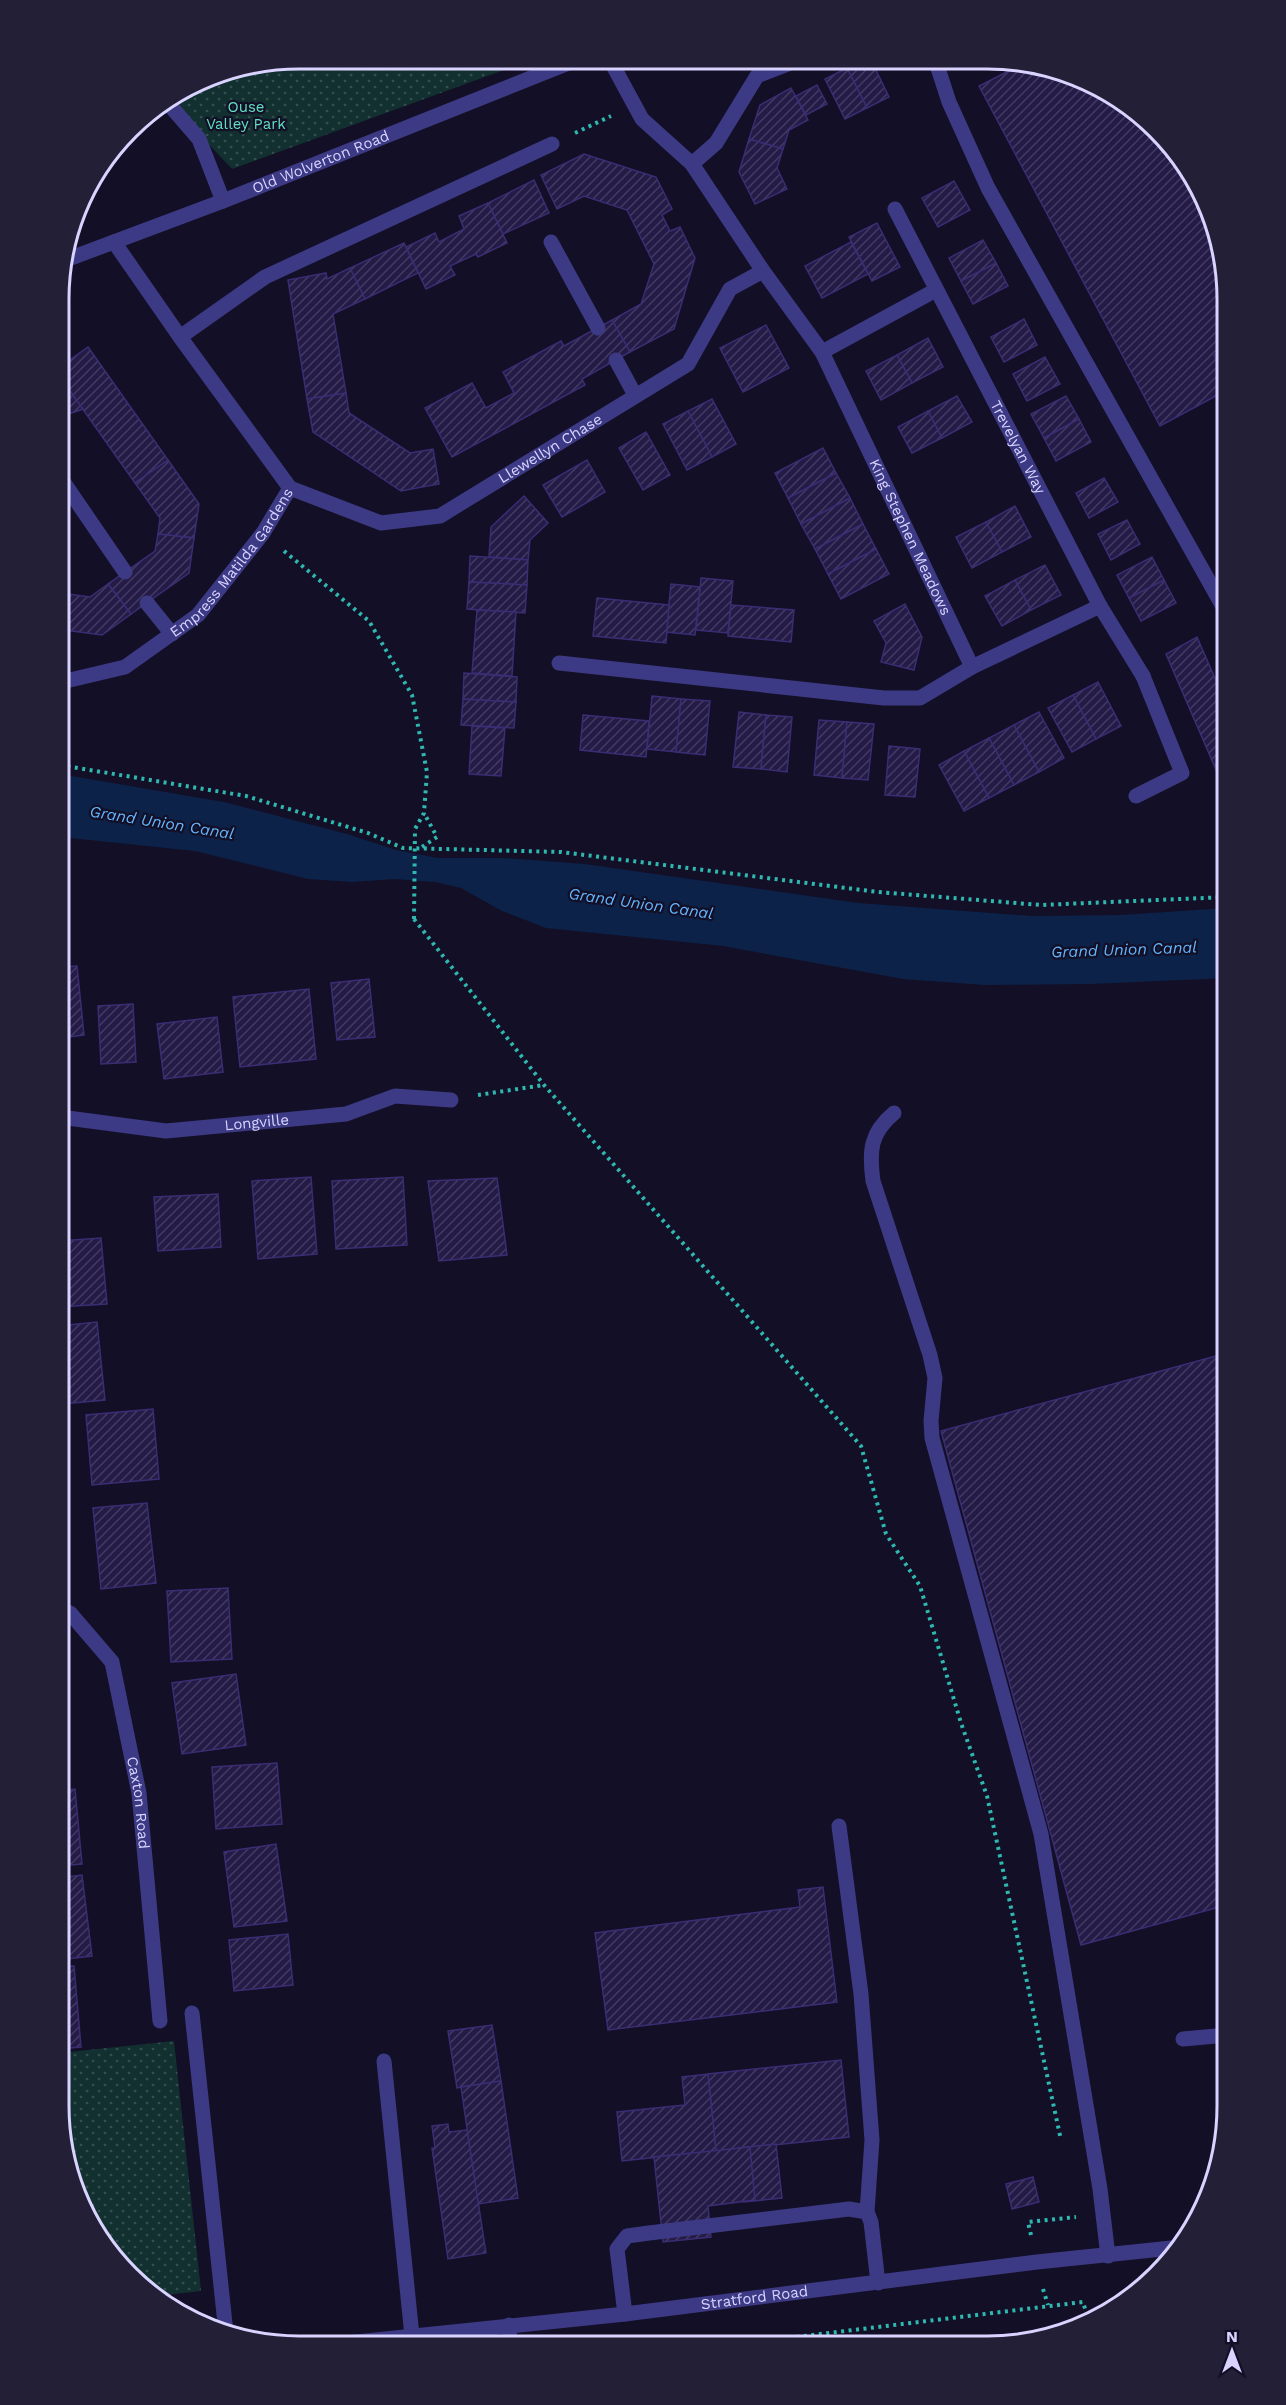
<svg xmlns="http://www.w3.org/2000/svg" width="1286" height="2405" viewBox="0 0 1286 2405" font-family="'Work Sans',sans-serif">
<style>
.green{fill:url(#green-dots)}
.water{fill:#0c2248}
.building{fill:url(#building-hatch);stroke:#3b2d73;stroke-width:1.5}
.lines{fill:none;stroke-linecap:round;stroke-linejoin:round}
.path{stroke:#2fb8b0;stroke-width:4;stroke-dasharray:3 4.5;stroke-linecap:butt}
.service{stroke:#3d3a85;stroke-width:15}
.minor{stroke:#3d3a85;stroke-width:15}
.tertiary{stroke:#3d3a85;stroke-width:15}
.path-bridge{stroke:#2fb8b0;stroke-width:4;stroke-dasharray:3 4.5;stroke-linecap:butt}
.labels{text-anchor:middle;stroke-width:4.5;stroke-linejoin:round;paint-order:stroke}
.park-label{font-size:15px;fill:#5fe0c0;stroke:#130f26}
.street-label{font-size:15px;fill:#d9d4ff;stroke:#130f26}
.water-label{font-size:16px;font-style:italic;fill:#62b6ff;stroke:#130f26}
.rim{fill:none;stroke:#d9d4ff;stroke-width:3}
</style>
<defs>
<pattern id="green-dots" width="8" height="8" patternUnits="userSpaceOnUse" patternTransform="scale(1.5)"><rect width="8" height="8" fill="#12302f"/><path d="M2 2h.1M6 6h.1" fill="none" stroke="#344d4e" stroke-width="1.8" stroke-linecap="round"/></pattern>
<pattern id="building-hatch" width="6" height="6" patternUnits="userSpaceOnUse" patternTransform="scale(1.5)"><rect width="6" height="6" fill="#241b47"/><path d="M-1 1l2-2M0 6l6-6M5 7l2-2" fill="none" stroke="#433b63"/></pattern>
</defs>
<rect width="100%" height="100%" fill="#130f26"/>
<!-- green -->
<g class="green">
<polygon points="299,59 531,60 232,169 168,101 207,77"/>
<polygon points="174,2041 201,2291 156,2296 141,2287 99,2240 71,2183 59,2106 59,2053"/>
</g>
<!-- water -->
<polygon class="water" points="60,774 224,802 347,834 396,850 438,858 503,858 585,864 858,903 1033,916 1120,915 1227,908 1227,978 1092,984 985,985 903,979 723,946 546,928 502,911 461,888 435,882 395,879 352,882 308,879 195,851 60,837"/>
<!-- building -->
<g class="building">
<polygon points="859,62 872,62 889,97 867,108 847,68"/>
<polygon points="1024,63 1034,63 1094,83 1146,118 1187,165 1215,222 1228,299 1227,348 1214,355 1227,381 1227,390 1160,426 979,86"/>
<polygon points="847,68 867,108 845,119 825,79"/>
<polygon points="817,85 827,104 806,115 796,96"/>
<polygon points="791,88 808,120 789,130 783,149 749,139 760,105"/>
<polygon points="749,139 783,149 777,168 787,189 755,204 739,172"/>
<polygon points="584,154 656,177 672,209 662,215 670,231 680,227 695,258 674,329 630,352 612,320 641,304 654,264 627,210 584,196 557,209 541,175"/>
<polygon points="534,180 549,213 503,234 488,203"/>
<polygon points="954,181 970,210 938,227 922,198"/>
<polygon points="488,203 507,243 478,257 476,254 450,266 455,275 426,289 406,247 435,233 439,242 464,229 459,216"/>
<polygon points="877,223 900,267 872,281 849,237"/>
<polygon points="983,240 996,263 961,281 949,258"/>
<polygon points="851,242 868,274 822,298 805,266"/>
<polygon points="404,243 418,273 365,299 350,268"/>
<polygon points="996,263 1008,286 973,304 961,281"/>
<polygon points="350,268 365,299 333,314 346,393 307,399 288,280 326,273 327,279"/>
<polygon points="1024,319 1037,345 1004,362 991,337"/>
<polygon points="612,320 630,352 582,379 585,385 452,457 425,408 472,383 486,408 514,393 503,372 561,341 564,346"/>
<polygon points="766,325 789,368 743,392 720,348"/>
<polygon points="928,338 943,367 912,383 897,355"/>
<polygon points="88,347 168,460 135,483 60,377 60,367"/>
<polygon points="897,355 912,383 881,400 866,371"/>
<polygon points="1045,357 1060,384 1027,401 1013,374"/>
<polygon points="60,377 83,409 60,417"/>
<polygon points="346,393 349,413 410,453 433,449 439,484 401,491 313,432 307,399"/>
<polygon points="957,396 972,422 942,438 928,411"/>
<polygon points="1066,396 1079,419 1044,438 1031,414"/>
<polygon points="712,399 736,444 712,457 688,411"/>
<polygon points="688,411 712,457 687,470 663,424"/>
<polygon points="928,411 942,438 912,453 898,427"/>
<polygon points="1079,419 1091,442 1056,461 1044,438"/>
<polygon points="646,432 670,475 643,490 619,448"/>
<polygon points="823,448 836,473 788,498 775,473"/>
<polygon points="168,460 199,504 194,538 158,534 160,518 135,483"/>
<polygon points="587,460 605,492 562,517 543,485"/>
<polygon points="836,473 850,498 801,524 788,498"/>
<polygon points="1104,478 1118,502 1089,518 1076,493"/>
<polygon points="524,496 548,523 530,540 528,560 489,557 491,527"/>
<polygon points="850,498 863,524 815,549 801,524"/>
<polygon points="1015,506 1031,537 1002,552 986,522"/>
<polygon points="1127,520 1140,544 1111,560 1098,534"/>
<polygon points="986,522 1002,552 972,568 956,537"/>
<polygon points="863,524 876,549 828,574 815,549"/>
<polygon points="158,534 194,538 189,573 131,614 108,584 155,551"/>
<polygon points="876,549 889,574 841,599 828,574"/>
<polygon points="470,556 528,560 527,585 469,582"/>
<polygon points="1152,557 1164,580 1129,598 1117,575"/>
<polygon points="1045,565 1061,595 1031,610 1015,580"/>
<polygon points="701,578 733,581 728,633 696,630"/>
<polygon points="1015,580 1031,610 1002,626 985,596"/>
<polygon points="1164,580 1176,603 1141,621 1129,598"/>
<polygon points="469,582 527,585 525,613 467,609"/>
<polygon points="108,584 131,614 102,635 65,630 69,594 90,597"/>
<polygon points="671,584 700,587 695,635 666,632"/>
<polygon points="597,598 669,605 666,643 593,636"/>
<polygon points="905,604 922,637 914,670 881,662 886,643 874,621"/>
<polygon points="731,605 794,610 791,642 728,636"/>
<polygon points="477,610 516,612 512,676 472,673"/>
<polygon points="1197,637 1227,706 1227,767 1217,772 1166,654"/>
<polygon points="464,673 517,677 516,702 463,699"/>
<polygon points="1098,682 1121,726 1096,739 1073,695"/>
<polygon points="1073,695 1096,739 1072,752 1048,708"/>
<polygon points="652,696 681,699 676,752 647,749"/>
<polygon points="463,699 516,702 514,728 461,725"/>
<polygon points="681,699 710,701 705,755 676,752"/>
<polygon points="739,712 766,715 761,769 733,767"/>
<polygon points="1039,712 1064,758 1039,772 1014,725"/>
<polygon points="583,715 649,721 646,757 580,750"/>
<polygon points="766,715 792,717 787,772 761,769"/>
<polygon points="819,720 847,722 842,778 814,775"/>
<polygon points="847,722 874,724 868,780 842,778"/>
<polygon points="1014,725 1039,772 1014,785 989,738"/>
<polygon points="472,726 505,728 501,776 469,774"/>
<polygon points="989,738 1014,785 989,798 964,751"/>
<polygon points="889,746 920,749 915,797 885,795"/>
<polygon points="964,751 989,798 964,811 939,765"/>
<polygon points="77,966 84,1035 60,1038 60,967"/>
<polygon points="369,979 375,1037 337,1040 331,983"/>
<polygon points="309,989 316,1059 240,1067 233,997"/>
<polygon points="133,1004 136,1062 101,1064 98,1006"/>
<polygon points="217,1017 223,1072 164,1079 157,1024"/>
<polygon points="311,1177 317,1254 258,1259 252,1181"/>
<polygon points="403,1177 407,1245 336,1249 332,1181"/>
<polygon points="497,1178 507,1255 439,1261 428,1181"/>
<polygon points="218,1194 221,1247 158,1251 154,1197"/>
<polygon points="101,1238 107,1304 59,1307 59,1241"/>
<polygon points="97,1322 105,1400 62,1404 59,1376 59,1326"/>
<polygon points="1227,1353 1227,1905 1081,1945 941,1431"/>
<polygon points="153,1409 159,1479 92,1485 86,1415"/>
<polygon points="147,1503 156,1583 101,1589 93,1508"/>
<polygon points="228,1588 232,1659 171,1662 167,1591"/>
<polygon points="236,1674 246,1745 182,1754 172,1683"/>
<polygon points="277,1763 282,1824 216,1829 212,1767"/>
<polygon points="75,1789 82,1864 59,1866 59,1791"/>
<polygon points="276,1844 287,1921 234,1927 224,1852"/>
<polygon points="82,1875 92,1956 59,1960 59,1878"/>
<polygon points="823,1887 837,2002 608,2030 595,1933 800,1907 798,1890"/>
<polygon points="288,1934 293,1985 234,1991 229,1940"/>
<polygon points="74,1966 81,2047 59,2049 59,1967"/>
<polygon points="492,2025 501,2081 457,2088 448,2031"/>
<polygon points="841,2060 849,2137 716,2151 708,2074"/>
<polygon points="708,2074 716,2151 622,2161 617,2112 685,2105 682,2077"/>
<polygon points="501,2081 518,2198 478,2204 461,2087"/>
<polygon points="448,2124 449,2132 467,2130 486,2253 448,2259 432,2148 435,2148 432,2126"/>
<polygon points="776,2144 782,2198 744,2202 738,2148"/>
<polygon points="750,2147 755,2200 708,2206 711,2237 663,2242 654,2157"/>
<polygon points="1033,2177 1039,2202 1012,2209 1006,2184"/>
</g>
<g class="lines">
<!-- path -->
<g class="path">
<polyline points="575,133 611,116"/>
<polyline points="284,551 369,621 412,695 427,772 424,813 415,829"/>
<polyline points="60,765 246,796 368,833 403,848 561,852 878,892 1041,905 1227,897"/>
<polyline points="422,847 437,837 424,813"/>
<polyline points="414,919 544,1085 861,1446 886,1534 920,1586 961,1723 987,1796 1061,2140"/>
<polyline points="478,1095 544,1085"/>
<polyline points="1031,2235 1028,2222 1076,2217"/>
<polyline points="1043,2289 1048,2305"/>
<polyline points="722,2346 1083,2302 1089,2322"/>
</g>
<!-- service -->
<g class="service">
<polyline points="936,62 949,102 988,188 1225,610"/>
<polyline points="167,102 199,139 223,201"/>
<polyline points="692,164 716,143 757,76 793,62"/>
<polyline points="551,242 598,328"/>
<polyline points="616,360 635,395"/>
<polyline points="60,477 125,572"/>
<polyline points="147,603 172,634"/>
<polyline points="1136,796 1182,773 1143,676"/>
<path d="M894,1113C870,1133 869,1151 873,1181L930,1355L935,1378L931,1421L932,1438L1041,1834L1100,2189L1108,2256"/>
<polyline points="839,1826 861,1994 872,2140 867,2212"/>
<polyline points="1183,2039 1227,2035"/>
<polyline points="384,2061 412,2336"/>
<polyline points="625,2314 617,2249 627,2236 649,2233 849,2209 867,2212 871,2222 878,2283"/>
</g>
<!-- minor -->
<g class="minor">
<path id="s1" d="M610,60L642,119L692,164L763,271L822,352L972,667"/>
<path id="s2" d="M895,209L1100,606L1143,676"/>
<polyline points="180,337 265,277 552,144"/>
<polyline points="822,352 936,290"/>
<path id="s3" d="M290,488L381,523L440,516L688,364L730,289L763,271"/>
<polyline points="559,663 884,698 920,698 972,667 1100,606"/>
<path id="s4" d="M60,678L70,680L125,667L198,615L263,533L290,488L180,337L114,242"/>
<path id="s5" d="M60,1117L166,1131L346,1114L395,1096L451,1100"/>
<path id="s6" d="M59,1608L70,1613L112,1662L139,1793L160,2021"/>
<polyline points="192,2013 226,2333"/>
<polyline points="509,2325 510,2345"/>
</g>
<!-- tertiary -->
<g class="tertiary">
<path id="s7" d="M63,261L223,201L576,60"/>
<path id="s8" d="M327,2345L625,2314L1037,2262L1181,2247"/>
</g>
<!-- path-bridge -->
<polyline class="path-bridge" points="414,919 415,829"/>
</g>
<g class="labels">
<!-- park labels -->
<g class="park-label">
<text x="246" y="112">Ouse<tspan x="246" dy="17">Valley Park</tspan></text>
</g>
<!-- street labels -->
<g class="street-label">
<text dy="5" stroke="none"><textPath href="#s7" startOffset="276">Old Wolverton Road</textPath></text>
<text dy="5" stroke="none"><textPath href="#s3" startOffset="286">Llewellyn Chase</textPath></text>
<text dy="5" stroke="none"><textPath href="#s2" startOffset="268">Trevelyan Way</textPath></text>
<text dy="5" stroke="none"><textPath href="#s1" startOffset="568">King Stephen Meadows</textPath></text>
<text dy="5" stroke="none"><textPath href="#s4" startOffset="218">Empress Matilda Gardens</textPath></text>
<text dy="5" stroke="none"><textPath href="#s5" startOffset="198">Longville</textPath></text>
<text dy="5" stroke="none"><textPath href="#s6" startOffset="220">Caxton Road</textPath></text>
<text dy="5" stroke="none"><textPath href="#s8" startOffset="430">Stratford Road</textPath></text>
</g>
<!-- water labels -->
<g class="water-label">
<text transform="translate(162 822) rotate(9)" y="6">Grand Union Canal</text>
<text transform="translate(641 903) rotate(8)" y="6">Grand Union Canal</text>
<text transform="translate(1124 949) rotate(-2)" y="6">Grand Union Canal</text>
</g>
</g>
<!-- crop -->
<path d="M0 0H1286V2405H0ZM299 69H987A230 230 0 0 1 1217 299V2106A230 230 0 0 1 987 2336H299A230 230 0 0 1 69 2106V299A230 230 0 0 1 299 69Z" fill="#231f37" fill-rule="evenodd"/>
<path class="rim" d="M299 69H987A230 230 0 0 1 1217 299V2106A230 230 0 0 1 987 2336H299A230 230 0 0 1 69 2106V299A230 230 0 0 1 299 69Z"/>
<!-- north arrow -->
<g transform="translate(1232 2351)" stroke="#130f26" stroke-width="4.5" paint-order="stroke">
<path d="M0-4.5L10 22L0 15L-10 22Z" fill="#d9d4ff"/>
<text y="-9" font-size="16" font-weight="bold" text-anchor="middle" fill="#d9d4ff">N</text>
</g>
</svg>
